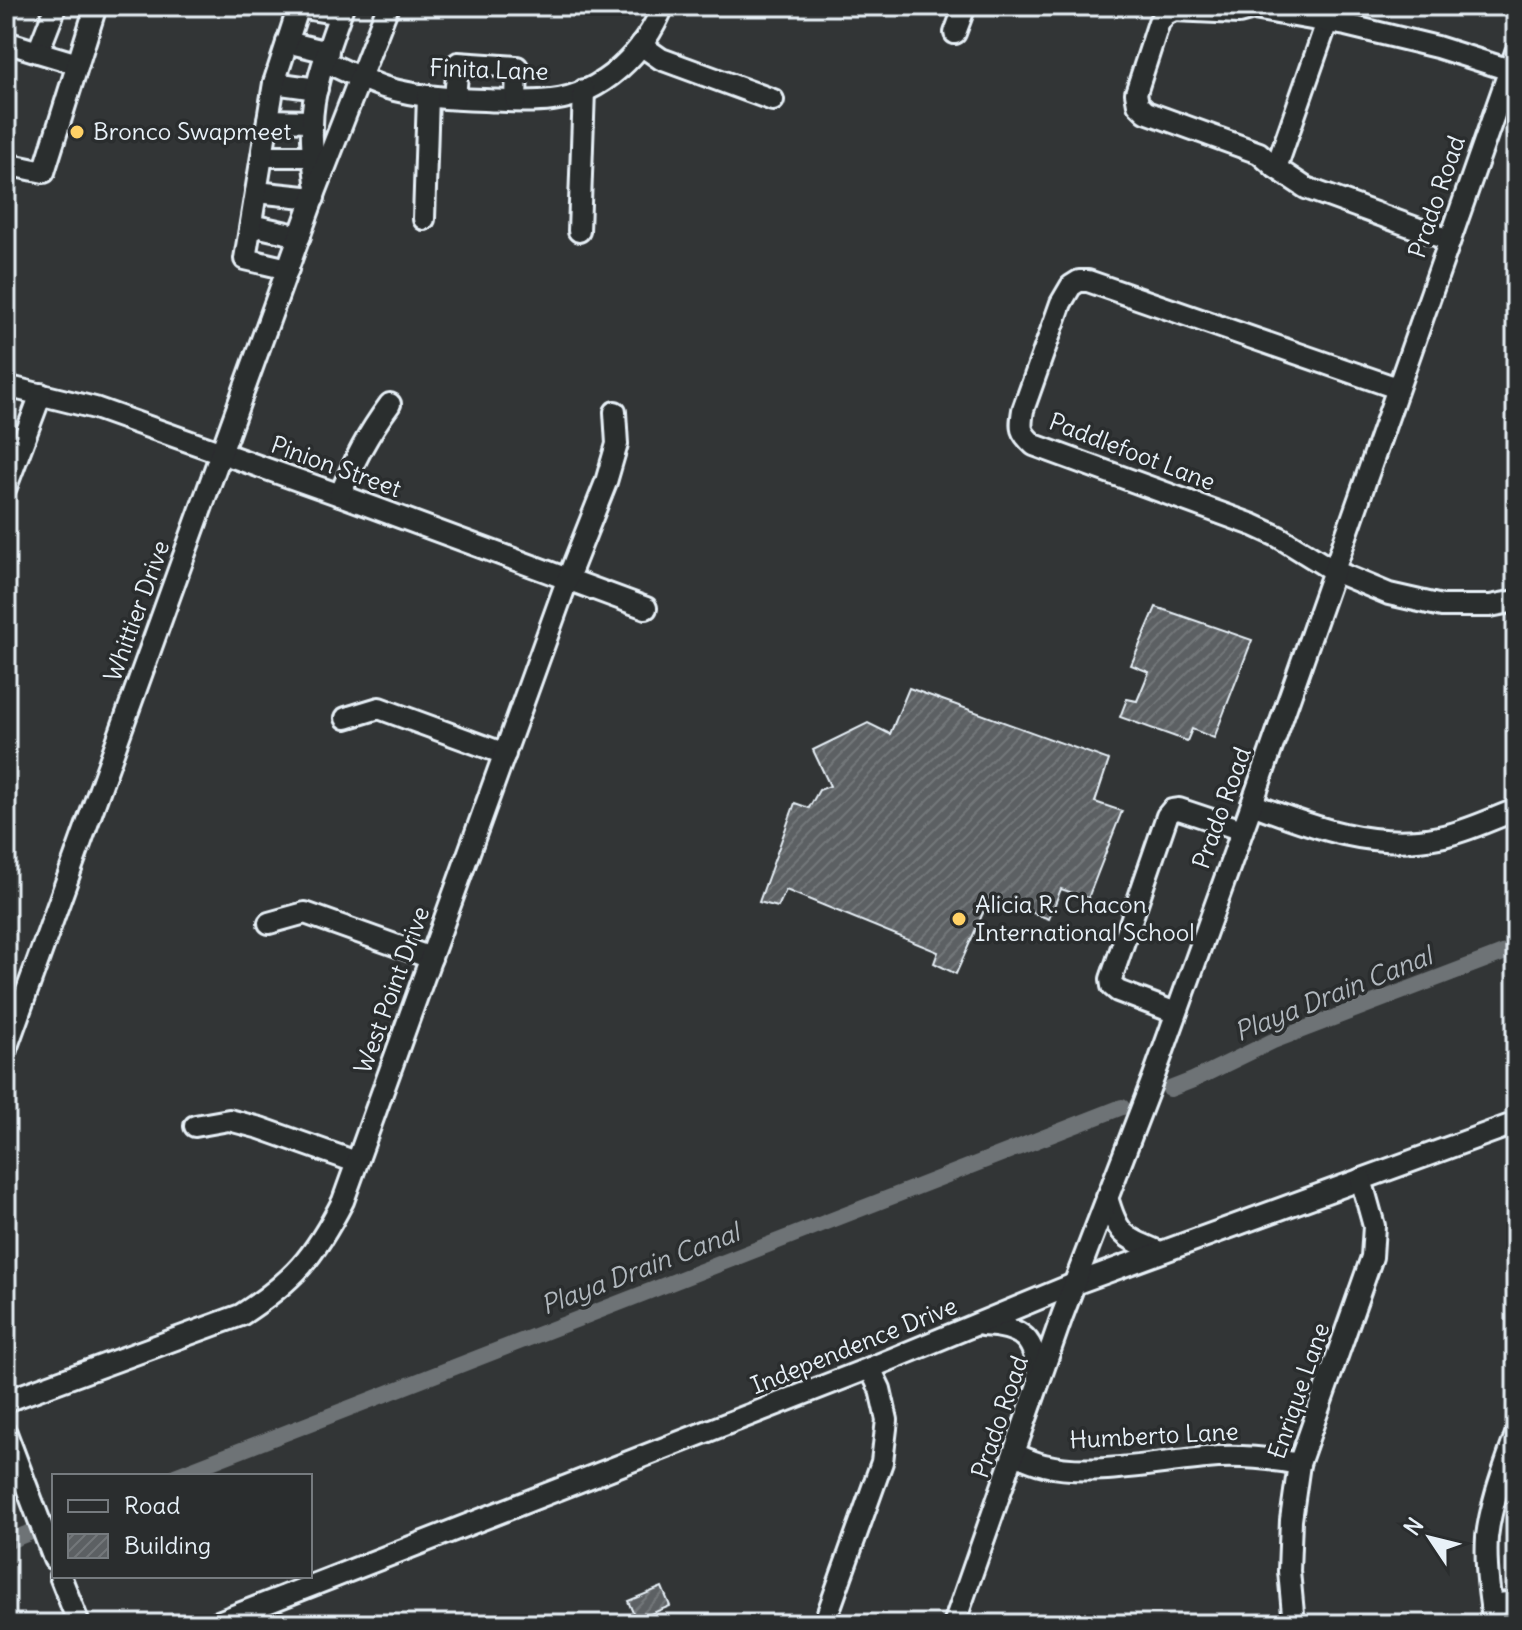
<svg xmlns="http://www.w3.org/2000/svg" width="1522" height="1630" viewBox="0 0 1522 1630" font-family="Delius,sans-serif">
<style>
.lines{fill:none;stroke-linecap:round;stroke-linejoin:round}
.canal{stroke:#6e7376;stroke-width:16}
.building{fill:url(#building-hatch);stroke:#e8f1f8;stroke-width:2}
.minor-casing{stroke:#e8f1f8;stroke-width:26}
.minor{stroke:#2a2d2e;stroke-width:20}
.poi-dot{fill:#ffd166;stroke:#2a2d2e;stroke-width:3}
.labels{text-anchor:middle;stroke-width:7;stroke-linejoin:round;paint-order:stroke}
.street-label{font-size:24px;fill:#e8f1f8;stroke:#2a2d2e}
.poi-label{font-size:24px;fill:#e8f1f8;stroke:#2a2d2e;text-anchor:start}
.water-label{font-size:26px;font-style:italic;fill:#b1b8be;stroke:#2a2d2e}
</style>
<defs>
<pattern id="building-hatch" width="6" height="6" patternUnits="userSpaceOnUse" patternTransform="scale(2)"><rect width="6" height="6" fill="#5c6063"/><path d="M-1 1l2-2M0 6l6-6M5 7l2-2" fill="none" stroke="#73777a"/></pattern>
</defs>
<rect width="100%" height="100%" fill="#323536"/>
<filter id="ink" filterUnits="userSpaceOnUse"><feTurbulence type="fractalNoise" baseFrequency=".0125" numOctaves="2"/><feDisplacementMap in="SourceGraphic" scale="16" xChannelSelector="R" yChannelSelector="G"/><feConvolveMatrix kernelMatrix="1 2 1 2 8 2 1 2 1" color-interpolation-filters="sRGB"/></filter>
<g filter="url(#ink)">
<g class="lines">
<!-- canal -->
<g class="canal">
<polyline points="1170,1089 1193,1080 1273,1041 1516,948"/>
<polyline points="175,1476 1122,1107"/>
<polyline points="6,1542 54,1523"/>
</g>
</g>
<!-- building -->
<g class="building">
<polygon points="1156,607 1252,640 1214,738 1192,729 1187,741 1120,717 1127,699 1137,701 1149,672 1131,665"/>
<polygon points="909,688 1109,760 1095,802 1122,811 1088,898 1061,889 1049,919 990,897 956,974 934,963 938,952 786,890 778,907 759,902 795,803 809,808 819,790 830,786 813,750 868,723 890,734"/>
<polygon points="662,1587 670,1606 636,1620 628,1601"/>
</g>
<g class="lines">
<defs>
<g id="minor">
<polyline points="298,7 340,14"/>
<polyline points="955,33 965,6"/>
<polyline points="6,42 38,52 56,6"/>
<polyline points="287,42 328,52"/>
<polyline points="641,45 661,59 773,100"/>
<polyline points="38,52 78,64"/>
<path d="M325,62C344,70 368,82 387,88C418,97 452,99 484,100C507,101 529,103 552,100C603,94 645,52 663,6"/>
<polyline points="274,83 317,89"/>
<polyline points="455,98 458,63 517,67 516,101"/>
<polyline points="268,120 312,121"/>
<polyline points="262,156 314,156"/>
<polyline points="6,164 44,172 96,6"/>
<polyline points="1276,168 1327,22"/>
<path d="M316,182C314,164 311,145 312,126C312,86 330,44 343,6"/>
<polyline points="256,192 314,198"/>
<polyline points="424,219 428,96"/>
<polyline points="251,225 300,236"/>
<polyline points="579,231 584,90"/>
<polyline points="1449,240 1306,188 1276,168 1259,153 1146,112 1138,104 1136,93 1159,22 1166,14 1174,10 1239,13 1254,9 1346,25 1437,47 1510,70"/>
<polyline points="288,269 245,259 274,83 299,6"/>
<polyline points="6,386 95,408 340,495 646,608"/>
<path d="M1397,388L1088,281H1079L1071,286L1061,303L1023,410C1020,429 1020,432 1034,445L1253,525L1279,537L1334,571L1389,594L1442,606H1490L1516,601"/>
<polyline points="6,487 41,394"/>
<path d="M340,495C355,459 367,435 390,404"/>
<polyline points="346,718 379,708 505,754"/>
<path d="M1252,804C1312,827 1374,850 1439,837C1466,832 1491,819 1516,810"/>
<polyline points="269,923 305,913 431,958"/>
<polyline points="1176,1013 1118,991 1112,986 1111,979 1167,816 1172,810 1179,809 1242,830"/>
<polyline points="6,1049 316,190 388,6"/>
<polyline points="195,1126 229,1120 260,1128 356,1162"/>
<path d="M1107,1197C1118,1236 1124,1237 1160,1252"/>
<path d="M982,1325C1023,1327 1036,1338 1038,1380"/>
<path d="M6,1401L241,1315C295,1280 314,1257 343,1201L568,578L606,482L617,444L615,412"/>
<polyline points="6,1433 54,1559"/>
<path d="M1015,1454C1024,1458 1034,1463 1044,1465C1091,1477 1157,1462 1206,1458C1237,1455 1268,1458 1299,1464"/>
<polyline points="60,1576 79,1624"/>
<polyline points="1491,1605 1516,1602"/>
<polyline points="213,1624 870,1368 1074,1284 1516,1123"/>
<polyline points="824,1624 882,1462 887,1420 880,1389 870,1368"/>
<polyline points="954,1624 1062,1316 1154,1076 1252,804 1516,52"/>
<polyline points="1294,1624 1289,1571 1291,1520 1299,1464 1372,1257 1374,1226 1361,1179"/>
<path d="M1494,1624C1489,1595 1485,1566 1487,1537C1491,1502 1505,1467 1516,1434"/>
</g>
</defs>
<!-- minor casing -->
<use href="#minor" class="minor-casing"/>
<!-- minor -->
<use href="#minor" class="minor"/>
</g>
</g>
<!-- markers -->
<g class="poi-dot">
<circle cx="77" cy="132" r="8"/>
<circle cx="959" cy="919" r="8"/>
</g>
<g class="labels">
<!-- street labels -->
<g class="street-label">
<text transform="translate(489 70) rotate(2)" y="8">Finita Lane</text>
<text transform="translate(1437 197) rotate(-71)" y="8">Prado Road</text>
<text transform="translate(1132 452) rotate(21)" y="8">Paddlefoot Lane</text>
<text transform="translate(336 467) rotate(20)" y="8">Pinion Street</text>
<text transform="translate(137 611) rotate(-70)" y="8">Whittier Drive</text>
<text transform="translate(1222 808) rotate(-70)" y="8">Prado Road</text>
<text transform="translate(392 990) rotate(-70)" y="8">West Point Drive</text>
<text transform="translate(854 1346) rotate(-22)" y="8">Independence Drive</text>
<text transform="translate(1299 1391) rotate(-71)" y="8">Enrique Lane</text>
<text transform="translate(1000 1417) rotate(-71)" y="8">Prado Road</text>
<text transform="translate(1154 1436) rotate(-3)" y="8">Humberto Lane</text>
</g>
<!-- poi labels -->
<g class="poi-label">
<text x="93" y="140">Bronco Swapmeet</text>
<text x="975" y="913">Alicia R. Chacon<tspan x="975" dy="28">International School</tspan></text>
</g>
<!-- water labels -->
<g class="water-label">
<text transform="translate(1333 994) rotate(-22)" y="9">Playa Drain Canal</text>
<text transform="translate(640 1269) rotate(-21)" y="9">Playa Drain Canal</text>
</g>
</g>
<!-- margin -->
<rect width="1522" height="1630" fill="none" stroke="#2a2d2e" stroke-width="32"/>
<rect x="16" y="16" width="1490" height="1598" fill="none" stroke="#e8f1f8" stroke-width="3" filter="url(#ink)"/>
<!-- legend -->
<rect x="52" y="1474" width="260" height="104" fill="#2a2d2e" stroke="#767b7f" stroke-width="2"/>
<rect x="68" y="1500" width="40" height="12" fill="#2a2d2e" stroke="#767b7f" stroke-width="2"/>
<text x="124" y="1514" font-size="24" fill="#e8f1f8">Road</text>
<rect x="68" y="1534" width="40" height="24" fill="url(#building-hatch)" stroke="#767b7f" stroke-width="2"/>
<text x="124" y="1554" font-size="24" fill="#e8f1f8">Building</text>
<!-- north arrow -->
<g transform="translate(1430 1538) rotate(305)" stroke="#2a2d2e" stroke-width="6" paint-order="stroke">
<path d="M0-6L14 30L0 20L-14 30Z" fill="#e8f1f8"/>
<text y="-12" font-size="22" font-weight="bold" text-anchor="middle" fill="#e8f1f8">N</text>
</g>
</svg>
